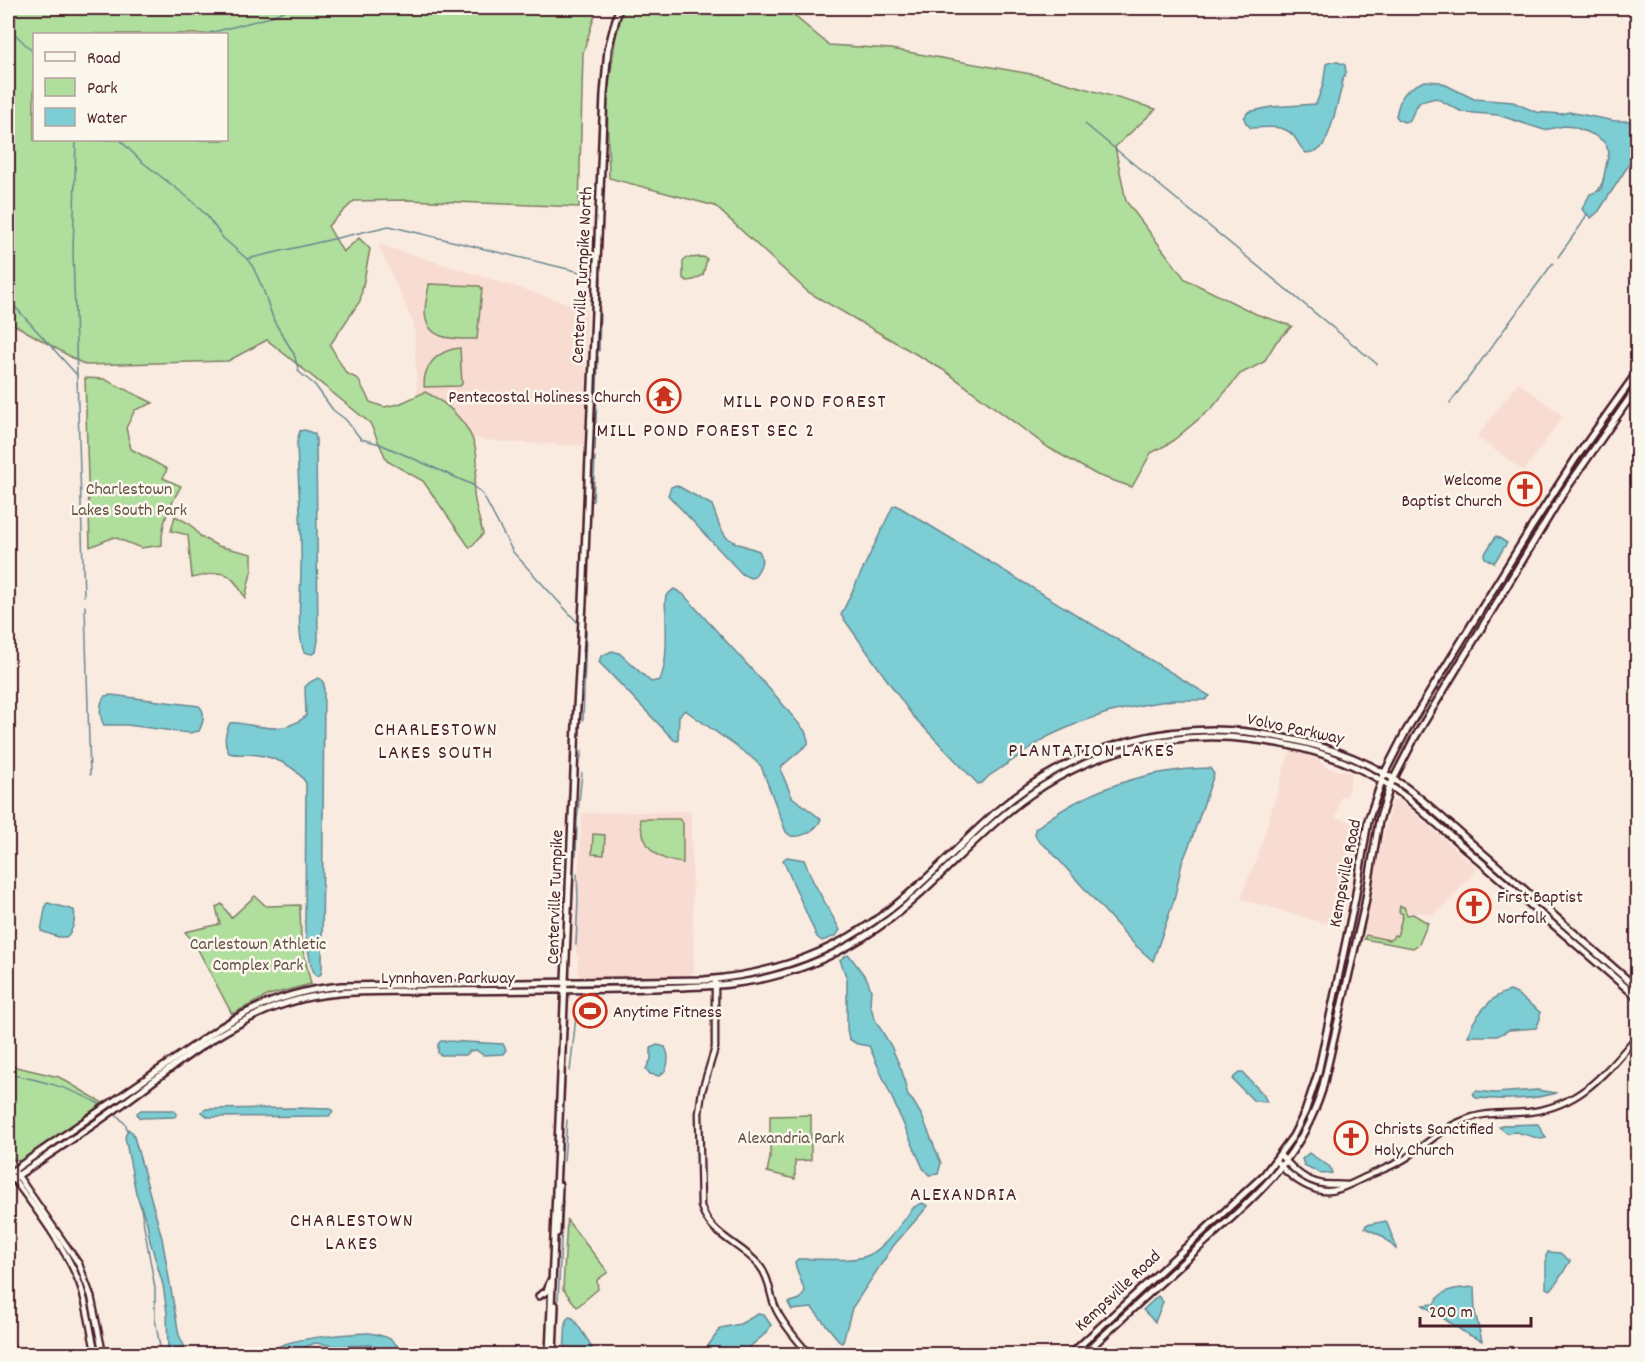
<svg xmlns="http://www.w3.org/2000/svg" width="1645" height="1362" viewBox="0 0 1645 1362" font-family="Dekko,sans-serif">
<style>
.built{fill:#f8dcd2}
.green{fill:#b0de9c;stroke:#7d7e64;stroke-width:1.5;fill-rule:evenodd}
.water{fill:#7ccdd4;stroke:#688790;stroke-width:1.5}
.lines{fill:none;stroke-linecap:round;stroke-linejoin:round}
.stream{stroke:#688790;stroke-width:1.5}
.tertiary-casing{stroke:#4a1f2b;stroke-width:9}
.secondary-casing{stroke:#4a1f2b;stroke-width:10}
.primary-casing{stroke:#4a1f2b;stroke-width:10}
.tertiary{stroke:#fbf7ec;stroke-width:4.5}
.secondary{stroke:#fbf7ec;stroke-width:5}
.primary{stroke:#fbf7ec;stroke-width:5}
.labels{text-anchor:middle;stroke-width:5;stroke-linejoin:round;paint-order:stroke}
.street-label{font-size:18px;fill:#4a1f2b;stroke:#fbf7ec}
.poi-label{font-size:18px;fill:#4a1f2b;stroke:#fbf7ec;text-anchor:start}
.park-label{font-size:18px;fill:#644f47;stroke:#fbf7ec}
.neighbourhood-label{font-size:20px;letter-spacing:1.5px;fill:#4a1f2b;stroke:#fbf7ec}
</style>
<rect width="100%" height="100%" fill="#faebe0"/>
<filter id="ink" filterUnits="userSpaceOnUse"><feTurbulence type="fractalNoise" baseFrequency=".0167" numOctaves="2"/><feDisplacementMap in="SourceGraphic" scale="12" xChannelSelector="R" yChannelSelector="G"/><feConvolveMatrix kernelMatrix="1 2 1 2 8 2 1 2 1" color-interpolation-filters="sRGB"/></filter>
<g filter="url(#ink)">
<!-- built -->
<g class="built">
<polygon points="378,244 587,309 585,446 504,442 463,437 417,395 414,325"/>
<polygon points="1518,382 1563,416 1524,471 1477,437"/>
<polygon points="1292,750 1317,759 1325,767 1352,773 1347,796 1341,797 1336,818 1360,824 1362,826 1341,928 1241,899 1248,878 1256,862 1287,759"/>
<polygon points="1399,799 1477,869 1441,910 1438,909 1433,915 1417,912 1415,915 1408,915 1404,907 1400,906 1398,910 1403,914 1397,936 1394,935 1392,939 1389,940 1364,935 1373,893 1378,857 1392,802"/>
<polygon points="691,811 694,971 689,975 586,979 582,977 578,973 578,960 574,943 582,813"/>
</g>
<!-- green -->
<g class="green">
<path d="M8,8H597L583,53L579,207L407,200L354,201L328,226L343,252L359,238L370,249L360,301L330,345L346,373L358,379L370,402L384,407L399,404L425,392C451,404 476,430 477,460C478,471 473,482 474,493C475,506 480,521 483,534L470,548L423,481L387,461L370,423L267,340L228,361L85,365L8,321ZM34,34H226V140H34Z"/>
<polygon points="622,8 790,8 791,13 829,45 891,49 1042,76 1156,109 1115,147 1126,201 1185,279 1256,314 1292,326 1276,342 1264,362 1240,374 1212,408 1170,443 1151,453 1132,487 1097,475 1049,448 945,371 808,292 715,206 609,178 607,99 618,20"/>
<polygon points="703,257 707,259 703,275 694,280 687,281 683,278 683,261 686,258"/>
<path d="M429,284L480,286L482,289L477,339C456,339 426,342 425,312C425,303 428,293 429,284Z"/>
<path d="M460,348L462,384L460,386L424,387C423,365 438,350 460,348Z"/>
<path d="M85,378L104,379L153,403L135,410L126,428L131,449L167,469L163,478L181,486C170,506 161,522 162,545L141,548L114,537L90,547Z"/>
<path d="M175,516L190,524L201,537L218,546L252,554V569L245,598C229,568 224,571 192,578L188,535L171,531Z"/>
<path d="M640,819H679L683,823V863C655,860 643,848 640,819Z"/>
<polygon points="593,834 605,835 604,855 592,854"/>
<polygon points="255,896 266,906 300,905 301,942 311,984 269,995 232,1014 194,942 185,932 220,924 216,907 222,904 231,918"/>
<polygon points="1400,906 1404,907 1407,915 1413,914 1428,923 1419,944 1413,948 1364,939 1366,935 1389,940 1392,939 1394,935 1397,936 1403,914 1399,912"/>
<polygon points="8,1065 59,1077 103,1103 21,1161 12,1159 8,1162"/>
<polygon points="811,1115 811,1160 795,1161 795,1179 767,1172 770,1158 770,1116"/>
<polygon points="567,1220 608,1272 597,1280 598,1289 577,1307 563,1289"/>
</g>
<!-- water -->
<g class="water">
<path d="M1331,62H1338L1345,65L1346,72L1341,84L1342,86C1338,100 1330,140 1320,149C1316,152 1311,152 1306,153C1301,148 1300,147 1297,141C1287,122 1268,128 1251,128L1246,123L1244,118L1248,112L1271,107L1316,104L1323,85L1326,64Z"/>
<path d="M1425,81L1440,82L1474,99L1513,102L1536,112L1561,114L1569,112L1615,121H1632L1637,125V152L1599,211L1591,218L1582,209L1590,194L1601,190L1609,152L1604,142L1594,135L1574,127L1564,126L1544,130L1498,115L1462,112L1436,98L1420,102L1415,109L1410,120L1404,122L1399,120L1396,116C1400,95 1405,89 1425,81Z"/>
<path d="M305,430L315,434L316,439L318,640L316,652L312,654L304,652C296,632 301,591 301,568C302,526 298,483 297,441L300,431Z"/>
<path d="M676,485L712,505L720,527L726,537L736,543L759,551C765,560 760,569 754,577L750,578L742,574L668,495L671,487Z"/>
<polygon points="896,505 1210,696 1205,700 1173,700 1142,705 1107,713 1078,723 1049,736 989,776 982,783 978,784 912,715 841,615 893,506"/>
<polygon points="1496,536 1507,543 1494,563 1485,558 1484,555"/>
<path d="M674,589L683,594L775,695L805,731L808,740V744L782,766L781,771L792,797L821,819C817,830 802,838 791,836L786,832L761,766L751,757L685,710L679,716L678,741L674,740L599,662L601,656L612,651L619,653L651,682L660,680C668,661 666,636 666,616C666,609 664,603 666,596Z"/>
<path d="M318,678L321,679L324,684L322,967L321,974L318,976L315,975L311,965L305,932L306,783C295,764 269,755 248,754C241,754 235,755 229,753C223,742 225,733 230,723C237,722 242,724 250,725C271,729 288,731 306,716L305,687L310,682Z"/>
<path d="M111,695L199,706C206,712 203,723 199,731L189,733L127,725H104C99,717 99,703 105,696Z"/>
<path d="M1210,768L1214,774L1191,841L1182,863L1174,900L1153,961L1134,944L1049,849C1041,843 1034,840 1035,829C1084,790 1147,769 1210,768Z"/>
<polygon points="787,857 804,860 813,881 840,930 836,936 822,941 817,937 783,860"/>
<path d="M48,903L74,910C76,918 73,932 66,937H58L41,931L46,904Z"/>
<polygon points="849,955 867,979 871,990 870,1003 874,1018 891,1046 902,1071 908,1096 913,1101 922,1116 941,1163 938,1174 929,1175 923,1168 869,1046 857,1044 849,1039 847,1029 847,979 840,960 845,956"/>
<path d="M1510,991L1517,994L1540,1012V1019L1536,1028L1509,1030L1497,1036H1468C1472,1019 1492,994 1510,991Z"/>
<polygon points="447,1041 503,1044 506,1050 503,1054 483,1055 476,1050 470,1051 466,1055 441,1055 438,1053 438,1044 441,1041"/>
<path d="M657,1045L665,1047C670,1056 669,1071 659,1076L650,1074L646,1069L651,1059V1048Z"/>
<polygon points="1239,1073 1243,1073 1263,1094 1267,1102 1254,1101 1233,1080 1234,1077"/>
<path d="M1537,1090L1557,1093C1532,1100 1502,1100 1476,1098L1473,1094L1476,1091L1495,1093Z"/>
<polygon points="296,1108 331,1109 333,1112 329,1116 208,1117 202,1112 206,1109"/>
<polygon points="141,1110 174,1110 177,1115 174,1117 140,1118 138,1116 137,1113"/>
<polygon points="1538,1124 1546,1138 1541,1139 1516,1132 1507,1133 1499,1127 1501,1125"/>
<polygon points="128,1129 133,1133 162,1238 179,1335 188,1354 168,1354 167,1313 163,1285 150,1241 147,1223 136,1193 125,1137"/>
<polygon points="1309,1153 1330,1167 1332,1173 1322,1174 1304,1165 1302,1159"/>
<path d="M922,1203L928,1206L894,1245L852,1308L843,1342L841,1343L812,1308L792,1310L788,1303L800,1299L805,1292L796,1267L795,1262L798,1259C819,1258 850,1263 869,1255C885,1248 903,1221 914,1207Z"/>
<polygon points="1386,1221 1396,1246 1396,1249 1382,1236 1365,1228 1366,1225"/>
<polygon points="1548,1252 1560,1253 1570,1261 1554,1287 1550,1290 1546,1288 1546,1256"/>
<path d="M1474,1287L1475,1312L1482,1341L1467,1334L1423,1305L1434,1304C1442,1287 1458,1289 1474,1287Z"/>
<polygon points="1158,1296 1163,1302 1155,1322 1143,1310"/>
<polygon points="758,1314 764,1315 771,1325 765,1334 741,1354 700,1354 705,1350 721,1328 740,1324"/>
<polygon points="569,1317 573,1318 589,1342 594,1354 564,1354 566,1320"/>
<path d="M369,1333C386,1336 395,1338 402,1354H382L380,1351L371,1345L335,1346L315,1343L288,1354H268C280,1337 348,1334 369,1333Z"/>
</g>
<g class="lines">
<!-- stream -->
<g class="stream">
<polyline points="8,27 34,53"/>
<polyline points="206,34 267,18 291,8"/>
<polyline points="1085,124 1377,364"/>
<polyline points="76,140 73,252 84,596"/>
<polyline points="120,140 141,161 190,199 207,216 223,238 247,259 253,267 263,289 274,321 294,354 299,372 315,385 333,410 345,419 361,439 380,444 473,485 483,495 513,552 579,624"/>
<polyline points="1598,191 1604,179"/>
<polyline points="1558,257 1581,225 1587,214"/>
<polyline points="247,259 389,226 593,275"/>
<polyline points="599,277 601,277 600,305"/>
<polyline points="8,299 77,375"/>
<polyline points="599,351 600,311"/>
<polyline points="1450,403 1553,263"/>
<polyline points="595,451 598,357"/>
<polyline points="593,501 595,457"/>
<polyline points="85,606 90,775"/>
<polyline points="583,720 586,632 585,630"/>
<polyline points="580,761 582,751"/>
<polyline points="576,855 577,821 582,773"/>
<polyline points="576,945 578,899 577,874"/>
<polyline points="570,1071 576,1017"/>
<path d="M8,1074C40,1080 72,1088 101,1105"/>
<polyline points="117,1115 126,1125 127,1130"/>
<polyline points="564,1161 567,1120"/>
<polyline points="140,1203 155,1288 155,1319 160,1347"/>
<polyline points="557,1322 563,1201"/>
</g>
<defs>
<g id="tertiary">
<path d="M715,979V1048L702,1091L699,1113L701,1206C710,1236 740,1243 759,1265C771,1279 769,1298 778,1313C786,1328 798,1341 809,1354"/>
<path d="M1280,1155C1293,1169 1304,1181 1323,1184C1331,1185 1339,1184 1347,1185"/>
<path d="M1276,1161C1290,1177 1315,1198 1339,1189C1350,1185 1361,1179 1372,1174C1384,1169 1398,1164 1409,1156C1426,1144 1442,1129 1462,1121C1484,1111 1506,1114 1529,1112C1581,1106 1606,1072 1638,1035"/>
<path d="M9,1173C33,1205 64,1245 79,1282C88,1305 90,1331 96,1354"/>
<polyline points="16,1173 79,1264 91,1296 103,1354"/>
</g>
<g id="secondary">
<path d="M8,1174L221,1027C259,1003 297,990 341,986L704,980C767,975 826,956 877,919C923,887 960,843 1002,807C1077,744 1178,717 1274,736C1330,746 1379,763 1422,800L1638,989"/>
<path d="M8,1182C44,1158 81,1134 117,1108C170,1070 223,1023 287,1003C329,989 374,992 418,991C495,990 573,991 650,988C695,986 737,987 781,974C820,963 858,943 891,918C932,887 965,847 1005,814C1072,757 1161,728 1249,739C1305,745 1362,763 1407,798L1638,998"/>
<polyline points="557,1233 559,1185"/>
<polyline points="539,1296 547,1291 550,1282"/>
<polyline points="549,1354 576,725 583,602 604,94 608,49 619,8"/>
<polyline points="553,1354 555,1305"/>
</g>
<g id="primary">
<polyline points="1071,1354 1264,1175 1293,1136 1305,1112 1318,1073 1355,899 1368,821 1385,772 1406,731 1531,528 1576,458 1638,371"/>
<path d="M1084,1354C1120,1320 1157,1286 1194,1252C1249,1201 1298,1165 1322,1090L1365,904L1379,821L1390,786L1414,739L1562,495L1638,386"/>
</g>
</defs>
<!-- tertiary casing -->
<use href="#tertiary" class="tertiary-casing"/>
<!-- secondary casing -->
<use href="#secondary" class="secondary-casing"/>
<!-- primary casing -->
<use href="#primary" class="primary-casing"/>
<!-- tertiary -->
<use href="#tertiary" class="tertiary"/>
<!-- secondary -->
<use href="#secondary" class="secondary"/>
<!-- primary -->
<use href="#primary" class="primary"/>
</g>
</g>
<!-- icons -->
<defs>
<symbol id="temple-ring" viewBox="-11 -11 22 22"><circle r="9.5" fill="#fbf7ec" stroke="#c8321e" stroke-width="1.5"/><path d="M0-6L5-2H3V0L6.5 2.5H4V6H1.5V3h-3V6H-4V2.5H-6.5L-3 0V-2H-5Z" fill="#c8321e"/></symbol>
<symbol id="church-ring" viewBox="-11 -11 22 22"><circle r="9.5" fill="#fbf7ec" stroke="#c8321e" stroke-width="1.5"/><path d="M-1.2-6h2.4v3.5h3.3v2.4h-3.3V6h-2.4V-.1h-3.3v-2.4h3.3Z" fill="#c8321e"/></symbol>
<symbol id="stadium-ring" viewBox="-11 -11 22 22"><circle r="9.5" fill="#fbf7ec" stroke="#c8321e" stroke-width="1.5"/><path d="M0-5a6.5 5 0 1 0 0 10a6.5 5 0 1 0 0-10ZM-3.5-1.8h7v3.6h-7Z" fill="#c8321e"/></symbol>
</defs>
<g fill-rule="evenodd">
<use href="#temple-ring" x="645" y="377" width="38" height="38"/>
<use href="#church-ring" x="1506" y="470" width="38" height="38"/>
<use href="#church-ring" x="1455" y="887" width="38" height="38"/>
<use href="#stadium-ring" x="571" y="992" width="38" height="38"/>
<use href="#church-ring" x="1332" y="1119" width="38" height="38"/>
</g>
<g class="labels">
<!-- street labels -->
<g class="street-label">
<text transform="translate(581 275) rotate(-87)" y="6">Centerville Turnpike North</text>
<text transform="translate(1296 728) rotate(12)" y="6">Volvo Parkway</text>
<text transform="translate(1344 873) rotate(-79)" y="6">Kempsville Road</text>
<text transform="translate(554 897) rotate(-88)" y="6">Centerville Turnpike</text>
<text x="448" y="983">Lynnhaven Parkway</text>
<text transform="translate(1117 1290) rotate(-43)" y="6">Kempsville Road</text>
</g>
<!-- poi labels -->
<g class="poi-label">
<text x="641" y="402" text-anchor="end">Pentecostal Holiness Church</text>
<text x="1502" y="485" text-anchor="end">Welcome<tspan x="1502" dy="21">Baptist Church</tspan></text>
<text x="1497" y="902">First Baptist<tspan x="1497" dy="21">Norfolk</tspan></text>
<text x="613" y="1017">Anytime Fitness</text>
<text x="1374" y="1134">Christs Sanctified<tspan x="1374" dy="21">Holy Church</tspan></text>
</g>
<!-- park labels -->
<g class="park-label">
<text x="129" y="494">Charlestown<tspan x="129" dy="21">Lakes South Park</tspan></text>
<text x="258" y="949">Carlestown Athletic<tspan x="258" dy="21">Complex Park</tspan></text>
<text x="791" y="1143">Alexandria Park</text>
</g>
<!-- neighbourhood labels -->
<g class="neighbourhood-label">
<text x="805" y="407">MILL POND FOREST</text>
<text x="706" y="436">MILL POND FOREST SEC 2</text>
<text x="436" y="735">CHARLESTOWN<tspan x="436" dy="23">LAKES SOUTH</tspan></text>
<text x="1092" y="756">PLANTATION LAKES</text>
<text x="964" y="1200">ALEXANDRIA</text>
<text x="352" y="1226">CHARLESTOWN<tspan x="352" dy="23">LAKES</tspan></text>
</g>
</g>
<!-- margin -->
<rect width="1645" height="1362" fill="none" stroke="#fbf7ec" stroke-width="30"/>
<rect x="15" y="15" width="1615" height="1332" fill="none" stroke="#4a1f2b" stroke-width="2" filter="url(#ink)"/>
<!-- legend -->
<rect x="33" y="33" width="195" height="108" fill="#fbf7ec" stroke="#b4a19f" stroke-width="1.5"/>
<rect x="45" y="52" width="30" height="9" fill="#fbf7ec" stroke="#b4a19f" stroke-width="1.5"/>
<text x="87" y="63" font-size="18" fill="#4a1f2b">Road</text>
<rect x="45" y="78" width="30" height="18" fill="#b0de9c" stroke="#b4a19f" stroke-width="1.5"/>
<text x="87" y="93" font-size="18" fill="#4a1f2b">Park</text>
<rect x="45" y="108" width="30" height="18" fill="#7ccdd4" stroke="#b4a19f" stroke-width="1.5"/>
<text x="87" y="123" font-size="18" fill="#4a1f2b">Water</text>
<!-- scale -->
<path d="M1420 1317v9h111v-9" fill="none" stroke="#4a1f2b" stroke-width="3"/>
<text x="1429" y="1317" font-size="18" fill="#4a1f2b" stroke="#fbf7ec" stroke-width="4.5" paint-order="stroke">200 m</text>
</svg>
